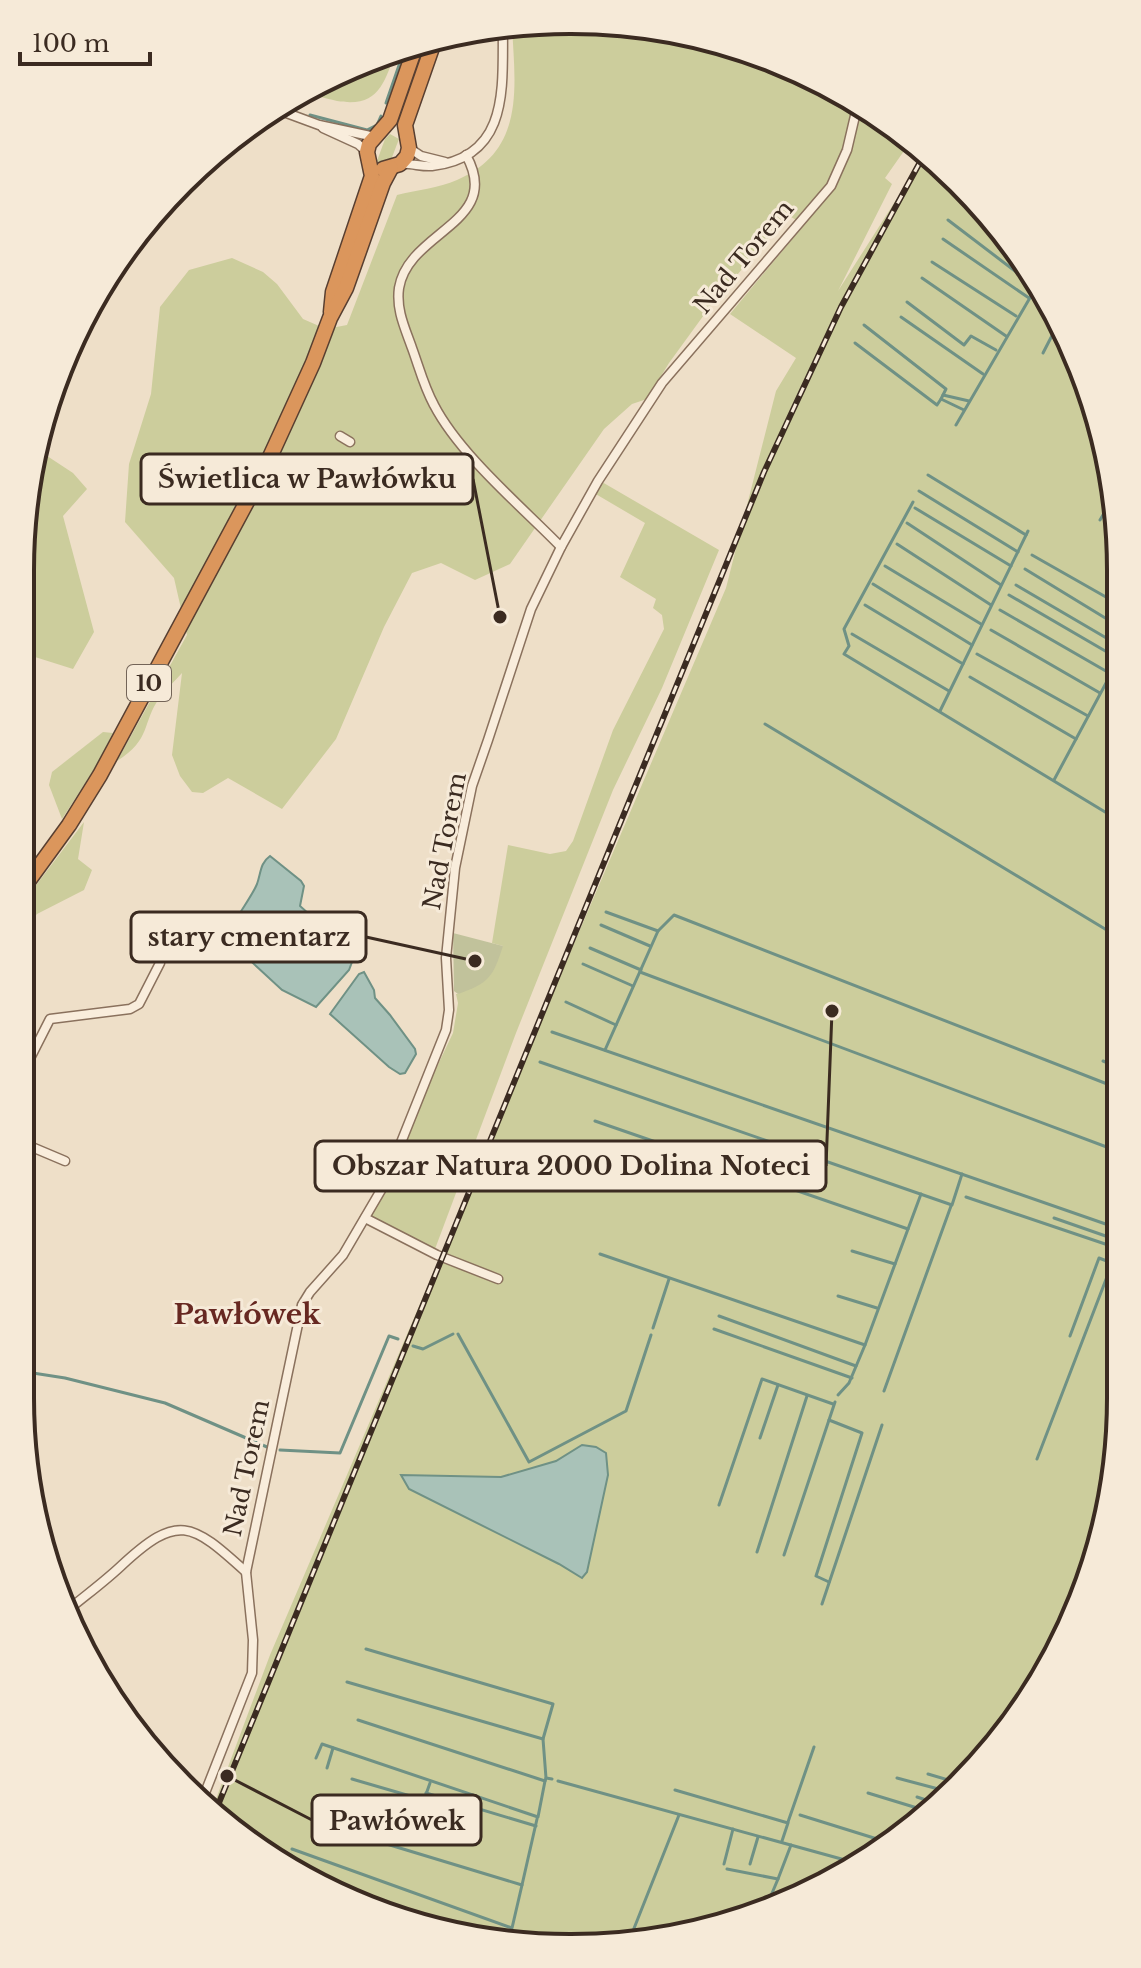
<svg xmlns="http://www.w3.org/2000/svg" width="1141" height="1968" viewBox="0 0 1141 1968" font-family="'Libre Baskerville',serif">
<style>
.green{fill:#cccd9c}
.cemetery{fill:#c1c29b}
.water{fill:#a9c2b8;stroke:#6f9185;stroke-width:2}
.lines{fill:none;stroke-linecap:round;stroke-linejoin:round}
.stream{stroke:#6f9185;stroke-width:3}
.street-casing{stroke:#8a715d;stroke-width:11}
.highway-casing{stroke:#583f31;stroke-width:17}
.street{stroke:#f9eddc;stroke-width:8}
.highway{stroke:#db965c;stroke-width:14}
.rail-casing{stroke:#3b2b21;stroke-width:6}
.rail{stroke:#f6ead8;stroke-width:3;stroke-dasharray:9;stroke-linecap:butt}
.labels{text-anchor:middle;stroke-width:6;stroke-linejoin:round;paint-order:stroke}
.shield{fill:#f6ead8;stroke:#736458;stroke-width:2}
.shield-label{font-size:22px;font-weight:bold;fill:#3b2b21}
.street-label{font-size:24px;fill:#3b2b21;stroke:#f6ead8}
.quarter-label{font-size:28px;font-weight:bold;fill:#672821;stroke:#f6ead8}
.rim{fill:none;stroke:#3b2b21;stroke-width:4}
.leader{fill:none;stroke:#3b2b21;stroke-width:3}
.callout-dot{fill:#3b2b21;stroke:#f6ead8;stroke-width:3}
.callout{fill:#f6ead8;stroke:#3b2b21;stroke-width:3}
.callout-label{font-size:26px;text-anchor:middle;font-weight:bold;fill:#3b2b21}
</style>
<rect width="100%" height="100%" fill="#eedfc8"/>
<!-- green -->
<g class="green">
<path d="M570,20C606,23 645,23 680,31C764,52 844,86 911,141L885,178L892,184L838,291L926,153L960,182L1047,295L1092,394L1120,534V1434L1092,1575L1028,1703L906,1834L781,1906L606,1947L428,1929L264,1855L213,1807L270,1655L726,588L776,391L796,358L730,314L804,225L788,215L709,308L669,363L647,399L632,404L604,429L510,564L475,580L441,563L412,573L384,627L336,739L282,809L228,778L203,793L192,792L180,776L172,755L182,673C175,681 166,689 160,697C141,724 152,739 117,761L187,635L174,578L125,522L129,464L151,394L160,307L189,270L232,258L263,272L277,284L303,319L326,329L347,325L397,195C416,190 439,188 457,180C526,151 515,86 512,26Z"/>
<path d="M396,51C384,83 379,108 337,101C324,98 313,94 300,94L359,62Z"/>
<polygon points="390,134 399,139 391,160 380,163 377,161 385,139"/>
<polygon points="38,450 73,473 87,489 63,516 94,632 73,669 35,657 21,647 21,534"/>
<polygon points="602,482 719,550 662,688 613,790 516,1033 435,1249 370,1216 383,1195 413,1117 453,1033 458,1003 456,994 458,994 503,946 492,943 508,845 550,854 566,851 573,841 613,730 664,629 662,615 653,608 656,599 620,577 645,523 594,493"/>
<polygon points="103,732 113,733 95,768 62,819 49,785 52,772"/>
<polygon points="84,822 78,859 92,870 84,890 37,914 21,933 21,905"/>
</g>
<!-- cemetery -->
<path class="cemetery" d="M453,933L503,946C493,977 489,983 458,994L454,991Z"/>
<!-- water -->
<g class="water">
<path d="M270,856L301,881L304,886L300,906L339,941L352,962L349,970L316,1007L282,990L228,940C229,924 250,901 257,884C261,873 260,863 270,856Z"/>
<polygon points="364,972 374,990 375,998 390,1015 415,1049 416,1054 405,1073 400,1074 389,1067 330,1014 359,974"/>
<polygon points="582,1445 596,1447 606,1453 608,1475 587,1572 582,1578 559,1564 409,1489 401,1475 501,1477 556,1461"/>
</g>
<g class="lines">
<!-- stream -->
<g class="stream">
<polyline points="386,103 405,48"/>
<polyline points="279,105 292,110"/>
<polyline points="310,115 367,130 377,125 381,116"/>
<polyline points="955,183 970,195"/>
<polyline points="948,220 1036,287"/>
<polyline points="943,239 1029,298"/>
<polyline points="932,262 1016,316"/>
<polyline points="922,278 1006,336"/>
<polyline points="907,302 964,345 971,336 996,350"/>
<polyline points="901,317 983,374"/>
<polyline points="864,325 946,389 941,399"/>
<polyline points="855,343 937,405 941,399 964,410"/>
<polyline points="1043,353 1059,322"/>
<polyline points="943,395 969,401"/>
<polyline points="956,425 1038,284"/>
<polyline points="928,475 1026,535"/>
<polyline points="919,491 1018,552"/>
<polyline points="913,502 844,629 849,646 844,654 1120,821"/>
<polyline points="915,508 1011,566"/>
<polyline points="1100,520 1113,498"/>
<polyline points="907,523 1001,585"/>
<polyline points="897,544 991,605"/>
<polyline points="1032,555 1120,605"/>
<polyline points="885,566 981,624"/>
<polyline points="1025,569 1120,627"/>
<polyline points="873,584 972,645"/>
<polyline points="1016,585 1120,646"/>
<polyline points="1009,595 1119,659"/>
<polyline points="865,605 963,664"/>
<polyline points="1000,610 1111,674"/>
<polyline points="991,630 1100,693"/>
<polyline points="852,634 949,691"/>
<polyline points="977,654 1088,716"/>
<polyline points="970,677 1076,739"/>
<polyline points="940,711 1028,531"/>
<polyline points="765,724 1120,938"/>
<polyline points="1054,780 1120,657"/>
<polyline points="606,912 658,931"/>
<polyline points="601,925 650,946"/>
<polyline points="590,948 641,970"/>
<polyline points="583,964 633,986"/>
<polyline points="640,972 1120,1152"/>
<polyline points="566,1002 616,1025"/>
<polyline points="1116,1016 1120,1018"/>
<polyline points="552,1032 1120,1229"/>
<polyline points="605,1050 658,931 674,915 1120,1089"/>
<polyline points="1103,1061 1120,1068"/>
<polyline points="540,1062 952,1205 962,1174"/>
<polyline points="595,1121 908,1229"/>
<polyline points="966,1197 1117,1248"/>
<polyline points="1054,1218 1120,1241"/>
<polyline points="852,1251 895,1264"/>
<polyline points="600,1254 865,1345 921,1194"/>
<polyline points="838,1296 877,1308"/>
<polyline points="719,1316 856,1366"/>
<polyline points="653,1328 669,1279"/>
<polyline points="714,1329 852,1378"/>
<polyline points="458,1334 529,1462 626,1411 651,1335"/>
<polyline points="1070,1336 1099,1258 1112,1263"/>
<polyline points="413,1346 423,1349 453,1334"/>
<polyline points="20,1371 65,1378 165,1403 267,1447"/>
<polyline points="884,1391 951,1206"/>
<polyline points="838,1395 849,1383 865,1345"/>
<polyline points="760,1438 778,1385"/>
<polyline points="280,1450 340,1453 389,1336 398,1339"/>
<polyline points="1037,1459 1120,1243"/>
<polyline points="719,1505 762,1379 833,1404"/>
<polyline points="757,1552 807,1396"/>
<polyline points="784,1555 829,1420"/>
<polyline points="829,1582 816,1576 862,1433 829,1420 835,1402"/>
<polyline points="822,1604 882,1425"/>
<polyline points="366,1649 553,1704 543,1739"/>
<polyline points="347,1682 543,1739 546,1778"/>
<polyline points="358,1720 545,1781 546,1778 552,1779"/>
<polyline points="316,1758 322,1744 538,1817 545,1781"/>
<polyline points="327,1768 333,1748"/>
<polyline points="928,1774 955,1782"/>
<polyline points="897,1778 946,1791"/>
<polyline points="352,1779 424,1800 430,1783"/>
<polyline points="558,1781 856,1863"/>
<polyline points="675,1790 788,1823 782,1841"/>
<polyline points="426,1793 536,1826"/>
<polyline points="868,1793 927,1811"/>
<polyline points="917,1797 935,1803"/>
<polyline points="800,1815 890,1843"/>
<polyline points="788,1822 814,1747"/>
<polyline points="380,1842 522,1885 537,1819"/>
<polyline points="292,1849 512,1928 522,1885"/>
<polyline points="724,1864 733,1829"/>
<polyline points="750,1864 758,1837"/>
<polyline points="727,1869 778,1879 791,1845"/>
<polyline points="770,1898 778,1879"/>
<polyline points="406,1919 438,1930"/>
<polyline points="629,1941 679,1815"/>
</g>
<defs>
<g id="street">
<polyline points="273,108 319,125 375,137"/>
<polyline points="323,128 358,144 367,152"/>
<polyline points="409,148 421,156 445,162"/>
<path d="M466,155C504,223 409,230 399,288C396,310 405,328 412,348C419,367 424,387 434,405C460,455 521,506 561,547"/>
<path d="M401,164C411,163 422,167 432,166C511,157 502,85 503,27"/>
<polyline points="340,436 350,442"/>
<polyline points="20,1078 50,1019 130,1009 139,1004 160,963"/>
<polyline points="20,1142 65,1161"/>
<polyline points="365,1218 437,1255 498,1279"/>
<path d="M68,1610C86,1595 104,1582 121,1566C178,1513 191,1522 246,1572"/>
<polyline points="203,1798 252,1673 253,1640 246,1572 302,1305 310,1292 343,1255 384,1185 446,1030 449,1010 446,958 455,868 472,786 488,740 531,609 561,547 598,481 662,383 831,186 847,150 858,103"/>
</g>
<g id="highway">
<polyline points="383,169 400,164 407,156 409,148 405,125 435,39"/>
<polyline points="331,312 333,292 372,176 367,152 369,144 390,120 416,45"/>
<polyline points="21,891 69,825 100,775 265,468 313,363 330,318 346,288 383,183 391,168"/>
</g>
</defs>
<!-- street casing -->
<use href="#street" class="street-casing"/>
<!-- highway casing -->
<use href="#highway" class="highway-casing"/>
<!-- street -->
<use href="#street" class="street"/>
<!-- highway -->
<use href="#highway" class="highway"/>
<defs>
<polyline id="rail" points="216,1810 764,472 841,307 925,153"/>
</defs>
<!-- rail casing -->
<use href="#rail" class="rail-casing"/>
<!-- rail -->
<use href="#rail" class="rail"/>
</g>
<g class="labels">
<!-- shield labels -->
<rect class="shield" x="127" y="665" width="44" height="36" rx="6"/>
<g class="shield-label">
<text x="149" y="691">10</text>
</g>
<!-- street labels -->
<g class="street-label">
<text transform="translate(744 257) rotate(-50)" y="8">Nad Torem</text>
<text transform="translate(445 841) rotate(-79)" y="8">Nad Torem</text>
<text transform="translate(247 1468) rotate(-78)" y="8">Nad Torem</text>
</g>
<!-- quarter labels -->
<g class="quarter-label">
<text x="247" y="1324">Pawłówek</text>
</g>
</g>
<!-- crop -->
<path d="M0 0H1141V1968H0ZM570 34H571A536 536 0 0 1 1107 570V1398A536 536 0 0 1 571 1934H570A536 536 0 0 1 34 1398V570A536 536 0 0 1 570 34Z" fill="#f6ead8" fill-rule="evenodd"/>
<path class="rim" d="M570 34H571A536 536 0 0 1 1107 570V1398A536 536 0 0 1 571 1934H570A536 536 0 0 1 34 1398V570A536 536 0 0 1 570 34Z"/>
<!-- callouts -->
<path class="leader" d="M500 617L473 479M475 961L366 937M832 1011L826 1166M227 1776L312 1820"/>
<g class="callout-dot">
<circle cx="500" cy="617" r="8"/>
<circle cx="475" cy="961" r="8"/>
<circle cx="832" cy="1011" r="8"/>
<circle cx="227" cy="1776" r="8"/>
</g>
<g class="callout">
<rect x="141" y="454" width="332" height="50" rx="8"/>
<rect x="131" y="912" width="235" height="50" rx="8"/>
<rect x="315" y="1141" width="511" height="50" rx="8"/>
<rect x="312" y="1795" width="169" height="50" rx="8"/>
</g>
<g class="callout-label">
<text x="307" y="488">Świetlica w Pawłówku</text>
<text x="249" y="946">stary cmentarz</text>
<text x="571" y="1175">Obszar Natura 2000 Dolina Noteci</text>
<text x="397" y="1830">Pawłówek</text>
</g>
<!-- scale -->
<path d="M20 52v12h130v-12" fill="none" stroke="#3b2b21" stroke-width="4"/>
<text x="32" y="52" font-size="24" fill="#3b2b21" stroke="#f6ead8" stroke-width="6" paint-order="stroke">100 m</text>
</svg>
